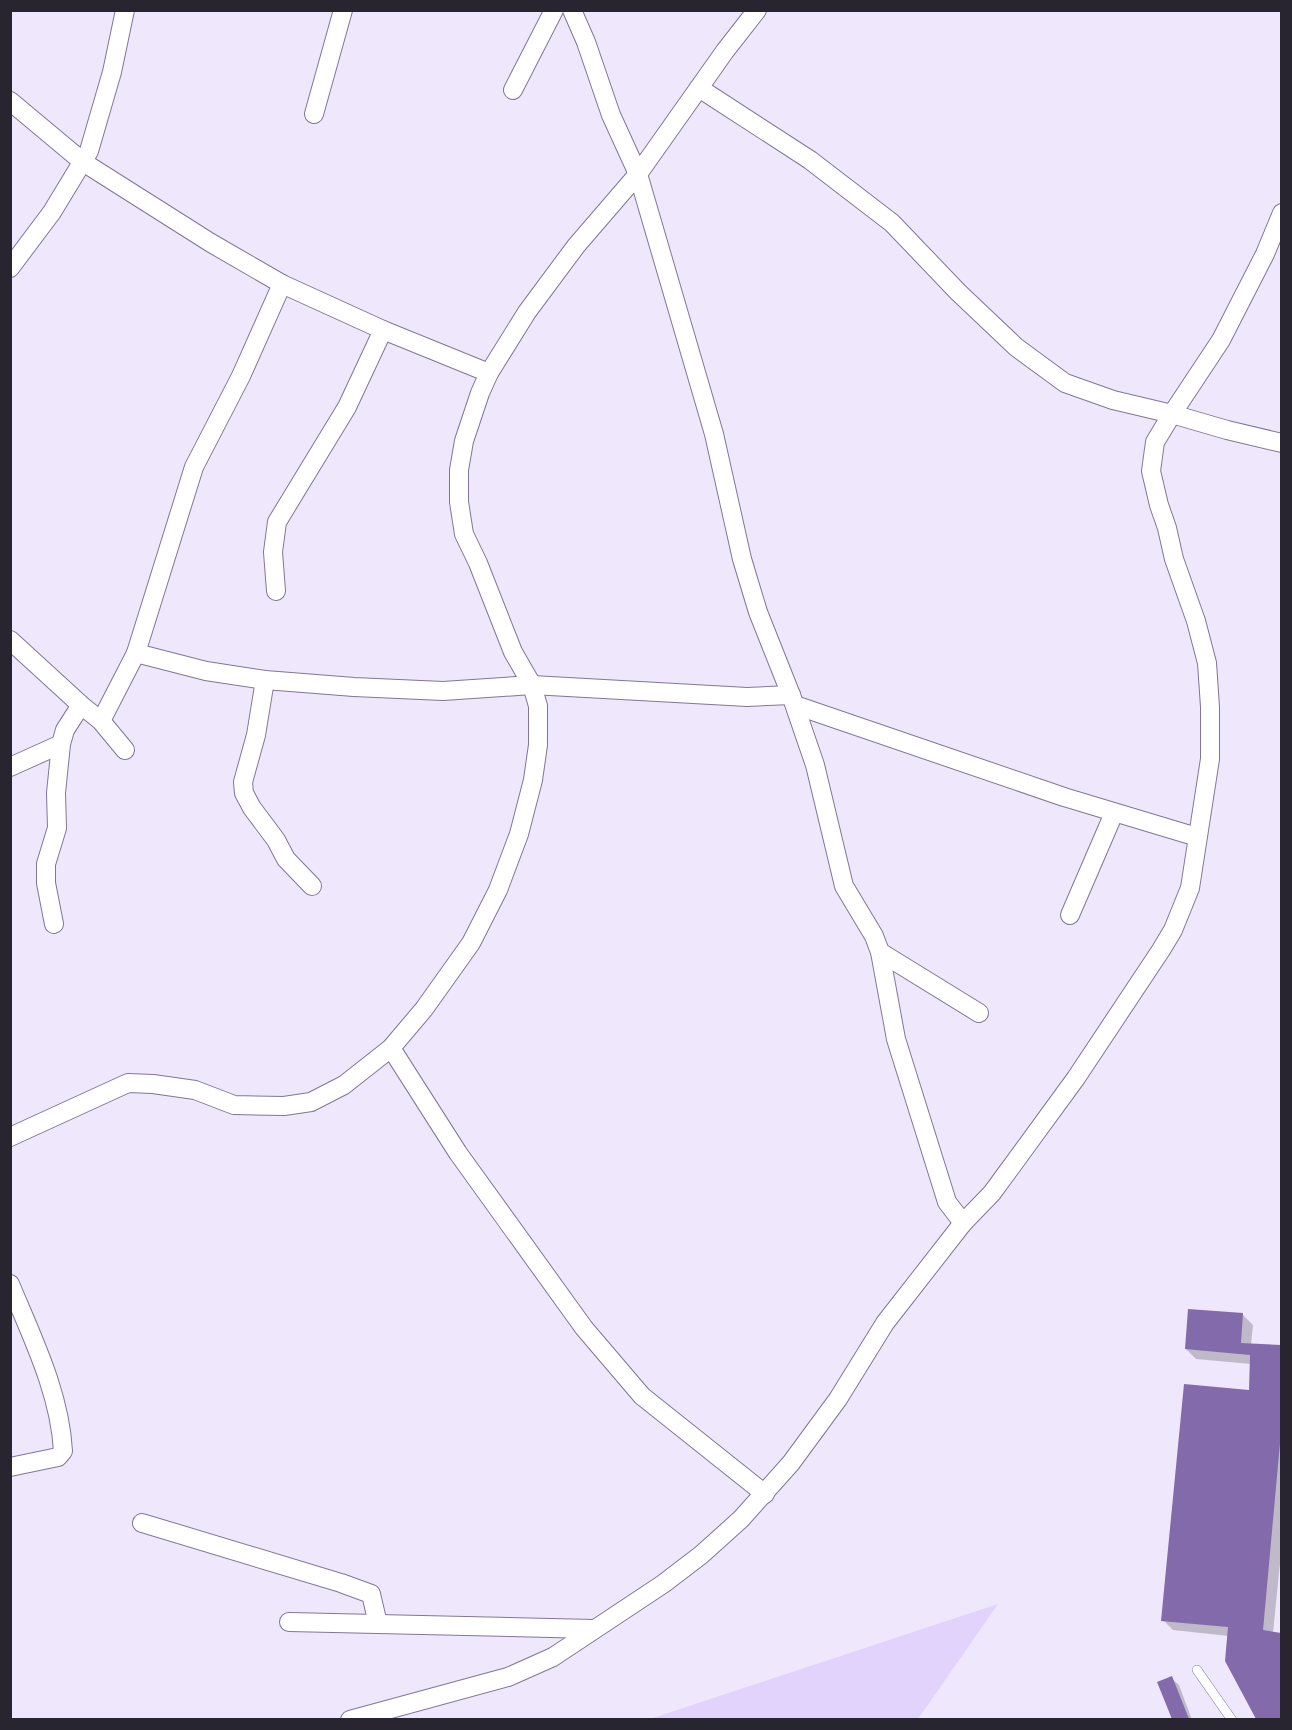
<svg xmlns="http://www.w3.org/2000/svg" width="1292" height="1730" viewBox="0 0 1292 1730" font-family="'Roboto Condensed',sans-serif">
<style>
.green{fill:#e1d3fb}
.shadow{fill:#0003}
.building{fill:#836aaa}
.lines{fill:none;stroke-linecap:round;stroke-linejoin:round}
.service-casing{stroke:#827695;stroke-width:10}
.minor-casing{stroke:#827695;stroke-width:20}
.service{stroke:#fff;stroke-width:9}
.minor{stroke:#fff;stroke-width:18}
</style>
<rect width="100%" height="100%" fill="#efe8fc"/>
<!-- green -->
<polygon class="green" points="998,1604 918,1719 650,1719"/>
<!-- shadow -->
<g class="shadow">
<polygon points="1243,1315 1253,1325 1251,1345 1282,1346 1282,1543 1273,1633 1282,1634 1282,1720 1258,1720 1227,1661 1229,1636 1173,1630 1163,1620 1250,1392 1251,1364 1196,1359 1186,1349"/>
<polygon points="1171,1678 1179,1685 1192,1720 1172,1720 1159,1683"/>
</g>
<!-- building -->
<g class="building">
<polygon points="1188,1309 1243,1313 1241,1343 1281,1345 1281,1432 1263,1630 1281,1633 1281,1719 1256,1719 1225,1661 1228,1627 1161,1621 1184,1384 1249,1390 1250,1355 1185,1349"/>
<polygon points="1172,1676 1189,1719 1172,1719 1157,1682"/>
</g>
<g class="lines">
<defs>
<polyline id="service" points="1197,1670 1232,1720"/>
<g id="minor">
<polyline points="572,10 586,42 611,115 638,174 714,434 742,559 758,612 791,695 815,765 844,886 874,936 880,952 896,1039 947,1202 963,1223"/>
<polyline points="513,90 554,10"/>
<polyline points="10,101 83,162 211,243 282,284 383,330 489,373"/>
<polyline points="314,114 343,10"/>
<polyline points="1282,213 1265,254 1221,340 1172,414 1227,430 1282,443"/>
<polyline points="10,268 52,212 89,151 112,72 125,10"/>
<polyline points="276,591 273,552 277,522 347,407 383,330"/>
<polyline points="10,640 81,705 101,721 125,750"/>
<polyline points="136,653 206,671 265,680 354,687 443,691 532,685 747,697 791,695"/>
<polyline points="265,680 256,735 243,782 244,793 252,808 276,840 286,859 312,886"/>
<polyline points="795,705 1064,797 1197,837"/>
<polyline points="101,721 136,653 194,467 241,376 282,284"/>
<polyline points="10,767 61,744"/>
<polyline points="1070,915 1114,813"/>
<polyline points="54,924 46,883 46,864 57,828 56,793 61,744 65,730 81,705"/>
<polyline points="880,952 979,1013"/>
<polyline points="391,1048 458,1153 584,1328 642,1396 765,1494"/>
<polyline points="10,1137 128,1083 153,1084 195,1090 234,1105 284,1106 311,1102 344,1085 391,1048 424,1009 471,943 498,890 519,834 533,780 538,745 538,706 532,685 513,652 478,563 464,534 459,502 459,470 464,441 480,393 489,373 527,312 576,246 638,174 725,51 757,10"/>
<path d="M10,1284C32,1337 60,1393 63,1451L58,1457L10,1467"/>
<polyline points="142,1523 341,1583 371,1594 378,1624"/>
<polyline points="289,1622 594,1629"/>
<polyline points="350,1720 508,1677 553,1657 663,1584 701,1555 741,1519 791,1463 838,1399 885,1323 963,1223 992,1193 1076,1078 1161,950 1173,930 1190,888 1210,759 1210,707 1207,663 1196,621 1174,559 1167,528 1159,505 1151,471 1155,442 1172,414 1113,400 1065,383 1016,347 958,292 892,223 810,160 699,88"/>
</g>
</defs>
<!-- service casing -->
<use href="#service" class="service-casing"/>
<!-- minor casing -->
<use href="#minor" class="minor-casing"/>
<!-- service -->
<use href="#service" class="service"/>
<!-- minor -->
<use href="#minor" class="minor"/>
</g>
<!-- border -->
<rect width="1292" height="1730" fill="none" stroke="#282430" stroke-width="24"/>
</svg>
